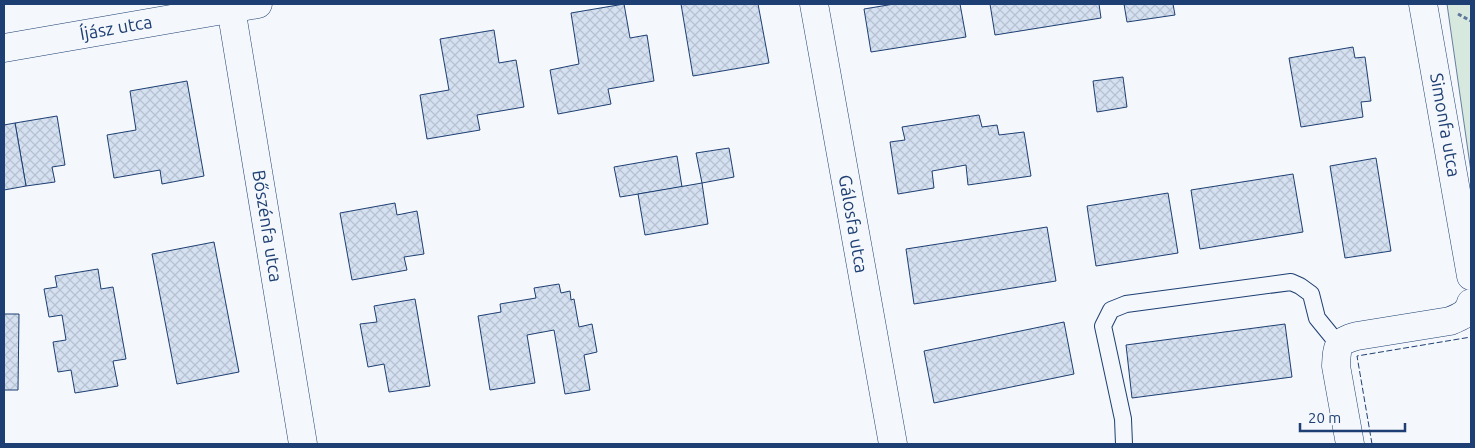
<svg xmlns="http://www.w3.org/2000/svg" width="1475" height="448" viewBox="0 0 1475 448" font-family="Ubuntu,sans-serif">
<style>
.green{fill:#d7e8df;stroke:#687fa3}
.building{fill:url(#building-cross-hatch);stroke:#1d3f73}
.lines{fill:none;stroke-linecap:round;stroke-linejoin:round}
.lane-casing{stroke:#1d3f73;stroke-width:18}
.street-casing{stroke:#1d3f73;stroke-width:29}
.path{stroke:#5e769c;stroke-width:3;stroke-dasharray:4 2.5;stroke-linecap:butt}
.lane{stroke:#f4f7fb;stroke-width:16}
.street{stroke:#f4f7fb;stroke-width:28}
.fence{stroke:#1d3f73;stroke-width:1;stroke-dasharray:6 2.5;stroke-linecap:butt}
.labels{text-anchor:middle;stroke-width:4;stroke-linejoin:round;paint-order:stroke}
.street-label{font-size:18px;fill:#1d3f73;stroke:#f4f7fb}
</style>
<defs>
<pattern id="building-cross-hatch" width="8" height="8" patternUnits="userSpaceOnUse" patternTransform="scale(1.25)"><rect width="8" height="8" fill="#d5e0f0"/><path d="M0 0l8 8M0 8l8-8" fill="none" stroke="#b6c1d1"/></pattern>
</defs>
<rect width="100%" height="100%" fill="#f4f7fb"/>
<!-- green -->
<polygon class="green" points="1447,4 1471,4 1471,172"/>
<!-- building -->
<g class="building">
<polygon points="624,4 630,38 647,35 654,81 608,89 611,104 558,114 550,70 579,64 571,13"/>
<polygon points="681,4 758,4 769,63 693,76"/>
<polygon points="894,4 960,4 966,37 871,52 864,9"/>
<polygon points="990,4 1099,4 1101,18 995,35"/>
<polygon points="1124,4 1173,4 1175,15 1127,22"/>
<polygon points="494,30 499,63 516,60 524,107 477,115 480,130 427,139 420,95 449,90 440,39"/>
<polygon points="1353,47 1355,58 1365,57 1371,101 1361,102 1363,117 1301,127 1289,58"/>
<polygon points="1123,77 1127,107 1097,112 1093,81"/>
<polygon points="187,81 204,176 162,184 160,170 114,178 107,135 136,130 130,91"/>
<polygon points="979,115 982,127 997,125 999,135 1024,132 1031,176 968,185 966,165 932,171 934,188 898,194 890,142 905,140 902,127"/>
<polygon points="57,116 65,165 52,167 55,182 26,186 15,123"/>
<polygon points="15,123 26,186 4,190 4,125"/>
<polygon points="729,148 734,177 702,183 696,153"/>
<polygon points="677,156 682,187 620,197 614,167"/>
<polygon points="1376,158 1391,251 1345,258 1330,166"/>
<polygon points="1293,174 1303,232 1200,249 1191,190"/>
<polygon points="702,183 708,224 645,235 638,194"/>
<polygon points="1168,193 1178,253 1096,266 1087,206"/>
<polygon points="395,203 397,215 417,211 424,254 404,257 407,270 352,280 340,213"/>
<polygon points="1047,227 1056,281 914,304 906,249"/>
<polygon points="214,242 239,372 177,384 152,254"/>
<polygon points="98,269 101,289 113,287 126,359 113,361 118,386 75,393 71,370 58,372 53,342 66,340 62,315 49,317 44,289 57,287 55,276"/>
<polygon points="559,284 561,293 570,291 571,300 574,299 579,327 592,324 597,352 584,355 590,390 565,394 554,330 527,335 535,383 490,390 478,316 501,312 500,304 536,298 534,288"/>
<polygon points="415,299 430,386 389,392 384,364 368,367 360,324 377,322 374,306"/>
<polygon points="4,314 19,314 18,390 4,390"/>
<polygon points="1064,322 1074,374 934,403 924,351"/>
<polygon points="1285,324 1292,377 1132,398 1126,345"/>
</g>
<g class="lines">
<defs>
<polyline id="lane" points="1124,444 1123,419 1103,326 1111,310 1126,304 1291,282 1300,286 1311,294 1317,318 1339,345"/>
<g id="street">
<polyline points="814,4 893,444"/>
<polyline points="1423,4 1471,276"/>
<polyline points="231,8 303,444"/>
<polyline points="4,48 258,4"/>
<path d="M1350,444L1336,366C1337,346 1337,341 1357,336L1450,321C1460,317 1468,314 1471,303"/>
</g>
</defs>
<!-- lane casing -->
<use href="#lane" class="lane-casing"/>
<!-- street casing -->
<use href="#street" class="street-casing"/>
<!-- path -->
<polyline class="path" points="1458,14 1471,21"/>
<!-- lane -->
<use href="#lane" class="lane"/>
<!-- street -->
<use href="#street" class="street"/>
<!-- fence -->
<polyline class="fence" points="1372,444 1357,356 1471,337"/>
</g>
<g class="labels">
<!-- street labels -->
<g class="street-label">
<text transform="translate(116 28) rotate(-10)" y="6">Íjász utca</text>
<text transform="translate(1445 125) rotate(80)" y="6">Simonfa utca</text>
<text transform="translate(853 224) rotate(80)" y="6">Gálosfa utca</text>
<text transform="translate(267 226) rotate(81)" y="6">Bőszénfa utca</text>
</g>
</g>
<!-- border -->
<rect width="1475" height="448" fill="none" stroke="#1d3f73" stroke-width="10"/>
<!-- scale -->
<path d="M1300 423v8h105v-8" fill="none" stroke="#1d3f73" stroke-width="2.5"/>
<text x="1308" y="423" font-size="15" fill="#1d3f73" stroke="#f4f7fb" stroke-width="4" paint-order="stroke">20 m</text>
</svg>
